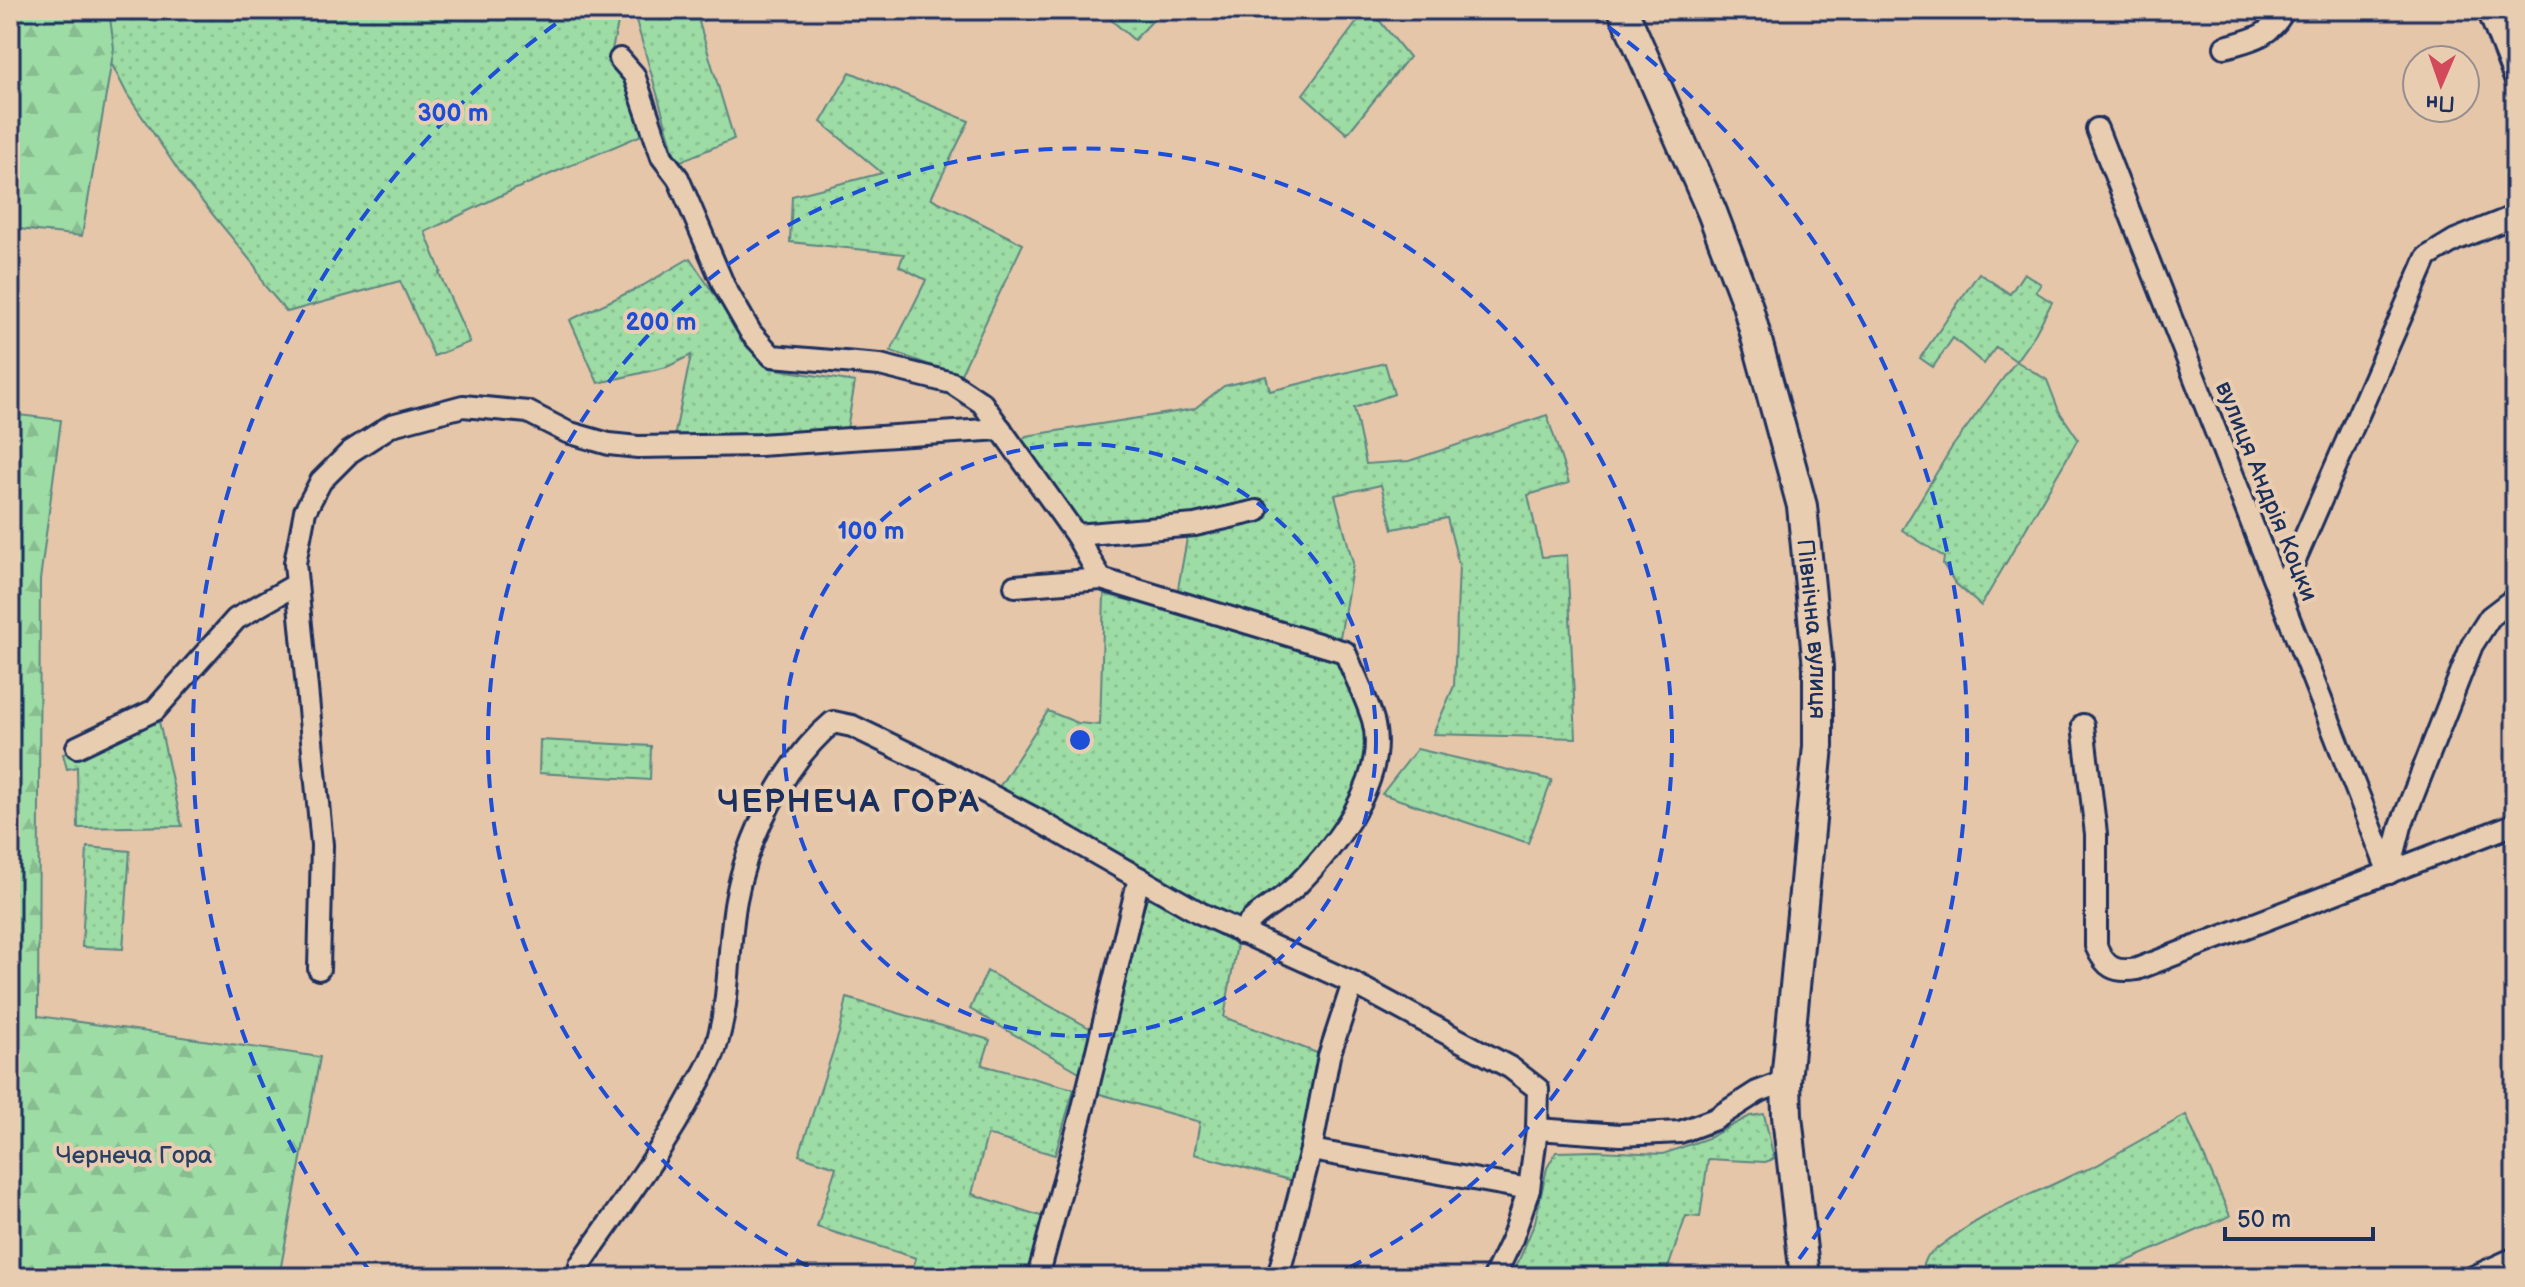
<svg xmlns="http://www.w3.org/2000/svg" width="2525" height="1287" viewBox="0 0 2525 1287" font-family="'Balsamiq Sans',sans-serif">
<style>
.grass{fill:url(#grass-dots);stroke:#5c8681;stroke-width:2}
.forest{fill:url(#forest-firs);stroke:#5c8681;stroke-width:2}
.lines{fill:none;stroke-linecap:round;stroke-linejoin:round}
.street-casing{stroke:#1b2f5e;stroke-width:26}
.secondary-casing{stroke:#1b2f5e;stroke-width:34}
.street{stroke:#e9cdb0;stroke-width:20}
.secondary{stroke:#e9cdb0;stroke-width:28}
.ring{fill:none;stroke:#1d4ed8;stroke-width:4;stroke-dasharray:14 10}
.labels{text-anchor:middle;stroke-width:8;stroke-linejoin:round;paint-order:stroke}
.street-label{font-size:24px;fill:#1b2f5e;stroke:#e9cdb0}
.park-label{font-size:24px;fill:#284065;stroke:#e9cdb0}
.district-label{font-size:32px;font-weight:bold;letter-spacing:2px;fill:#1b2f5e;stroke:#e9cdb0}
.centre{fill:#1d4ed8;stroke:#e9cdb0;stroke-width:4}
.ring-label{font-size:24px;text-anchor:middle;font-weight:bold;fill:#1d4ed8;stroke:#e9cdb0;stroke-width:8;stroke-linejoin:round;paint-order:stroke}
</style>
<defs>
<pattern id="grass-dots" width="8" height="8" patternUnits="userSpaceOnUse" patternTransform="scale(2)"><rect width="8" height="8" fill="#9ddca4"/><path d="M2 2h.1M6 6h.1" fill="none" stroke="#87bd90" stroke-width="1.8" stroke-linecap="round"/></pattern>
<pattern id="forest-firs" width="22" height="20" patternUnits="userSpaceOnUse" patternTransform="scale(2)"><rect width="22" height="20" fill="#9ddca4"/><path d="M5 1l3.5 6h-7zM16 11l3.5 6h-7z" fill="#87bd90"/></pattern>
</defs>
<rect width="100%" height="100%" fill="#e6c6a9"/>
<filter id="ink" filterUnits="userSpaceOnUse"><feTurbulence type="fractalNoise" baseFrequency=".0125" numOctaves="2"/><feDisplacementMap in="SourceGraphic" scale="16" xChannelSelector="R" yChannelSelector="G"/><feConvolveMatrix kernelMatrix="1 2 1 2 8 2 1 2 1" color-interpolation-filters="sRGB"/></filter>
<g filter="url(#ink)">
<!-- grass -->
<g class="grass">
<polygon points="99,10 621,10 611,54 620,59 644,134 504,194 425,232 441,272 439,273 470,342 434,356 400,281 287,312 264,285 255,266 186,182 127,94 105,51"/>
<polygon points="633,10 731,10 699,22 734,139 681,161 676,160"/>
<polygon points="1100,10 1163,10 1134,40"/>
<polygon points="1366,10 1371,10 1409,57 1347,134 1303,94"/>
<polygon points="850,72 969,121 931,198 1023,244 960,376 891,351 926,280 899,266 904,254 790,242 792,196 882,173 821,122"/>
<polygon points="690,258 739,332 770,368 855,382 846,435 679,438 675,433 691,355 667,367 598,383 570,320 642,286"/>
<polygon points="1979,273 2010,294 2024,273 2041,284 2036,292 2052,302 2035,334 2016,361 2047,380 2059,411 2078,439 1981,606 1955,583 1943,564 1944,557 1902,530 1952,447 2016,361 1996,347 1984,364 1953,338 1933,367 1920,358"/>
<polygon points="1385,363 1394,394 1354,408 1366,464 1409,461 1547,415 1569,483 1528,495 1542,557 1567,555 1576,738 1433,734 1454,686 1459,565 1447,518 1393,529 1381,485 1335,495 1353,563 1339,643 1177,594 1188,533 1199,520 1082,529 1020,442 1026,436 1194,409 1224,386 1266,376 1270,391"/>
<polygon points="1104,594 1266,635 1339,660 1367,723 1369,759 1351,804 1308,865 1248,912 1235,920 1225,917 996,792 1048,711 1078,723 1100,725"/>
<polygon points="158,717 182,826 78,828 77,767 67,769 63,754"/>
<polygon points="540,740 651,746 650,780 539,773"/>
<polygon points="1417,749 1552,780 1528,843 1382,794"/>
<polygon points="87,847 130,851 123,949 82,947"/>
<polygon points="1147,897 1237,944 1224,1017 1322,1055 1297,1182 1194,1154 1200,1122 1093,1092"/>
<polygon points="987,971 1095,1031 1083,1074 970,1009"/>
<polygon points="847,998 990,1040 982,1065 1074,1089 1055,1155 987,1135 972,1194 1047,1218 1030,1277 910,1277 916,1258 817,1227 836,1167 799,1155 839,1033"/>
<polygon points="1764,1114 1774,1159 1765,1162 1708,1159 1700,1217 1686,1216 1667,1271 1680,1277 1512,1277 1535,1222 1547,1168 1556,1152 1597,1151 1663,1154 1708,1138 1750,1116"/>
<path d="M2186,1115L2230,1216L2107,1270L2110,1277H1924L1923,1264L1926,1257C1956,1233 1986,1213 2022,1198C2038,1191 2053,1185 2068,1177C2081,1170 2095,1169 2107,1159Z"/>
</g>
<!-- forest -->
<g class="forest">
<polygon points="10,10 109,10 114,48 82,236 10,228"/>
<polygon points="10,414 61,420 40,580 38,1016 320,1057 279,1277 10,1277"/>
</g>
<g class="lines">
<defs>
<g id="street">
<polyline points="2488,10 2515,79"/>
<path d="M2225,47C2253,39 2269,38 2284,10"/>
<polyline points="620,59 634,75 662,157 678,178 724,286 751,333 772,356 880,365 952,383 982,403 1076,535 1101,579"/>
<polyline points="2097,129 2389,873"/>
<polyline points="1076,535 1195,525 1257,511"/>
<path d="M1015,586L1101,579L1345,652C1354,674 1366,697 1373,720C1389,779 1335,847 1296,886C1278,904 1255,911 1241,933"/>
<polyline points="2280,594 2427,257 2455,240 2515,216"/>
<path d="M2083,725L2096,834V946C2105,967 2114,973 2137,969L2515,824"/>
<polyline points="77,747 155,710 236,619 297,584"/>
<polyline points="2389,873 2401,826 2472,645 2490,617 2515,598"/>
<polyline points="319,969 322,845 295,563 305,511 321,481 350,452 392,425 463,406 528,412 567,432 609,444 638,447 759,445 1001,429"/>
<polyline points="1311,1150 1529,1189"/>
<path d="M580,1265C619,1208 661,1153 693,1093C700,1079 710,1064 715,1049C731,1002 727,949 736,900C747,838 784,763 833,722L852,726L935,766L1034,818L1200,913L1353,983L1511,1068L1538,1089L1537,1129"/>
<polyline points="1038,1277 1082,1112 1139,878"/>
<polyline points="1278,1277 1311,1150 1329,1056 1353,983"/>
<polyline points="1494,1277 1512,1239 1529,1189 1537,1129 1620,1135 1680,1132 1715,1119 1757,1092 1786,1081"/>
<polyline points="2473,1277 2515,1258"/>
</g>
<g id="secondary">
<path id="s1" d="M1623,10L1712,212L1747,304L1802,506L1818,667V746L1786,1081L1787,1116L1805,1277"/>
</g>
</defs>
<!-- street casing -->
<use href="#street" class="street-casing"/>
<!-- secondary casing -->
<use href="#secondary" class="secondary-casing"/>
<!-- street -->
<use href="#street" class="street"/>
<!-- secondary -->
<use href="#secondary" class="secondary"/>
</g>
</g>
<!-- distance rings -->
<g class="ring">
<circle cx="1080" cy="740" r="296"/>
<path d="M830 1277A592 592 0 1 1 1330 1277"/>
<path d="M372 1274A887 887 0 0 1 571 13M1589 13A887 887 0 0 1 1788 1274"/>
</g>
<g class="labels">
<!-- street labels -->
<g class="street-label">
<text transform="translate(2267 491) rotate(68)" y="8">вулиця Андрія Коцки</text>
<text dy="8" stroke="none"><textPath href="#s1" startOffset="652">Північна вулиця</textPath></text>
</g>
<!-- park labels -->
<g class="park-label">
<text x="134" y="1163">Чернеча Гора</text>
</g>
<!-- district labels -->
<g class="district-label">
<text x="849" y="812">ЧЕРНЕЧА ГОРА</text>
</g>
</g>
<circle cx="1080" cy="740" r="12" class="centre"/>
<g class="ring-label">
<text x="453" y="121">300 m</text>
<text x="661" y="330">200 m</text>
<text x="871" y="539">100 m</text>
</g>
<!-- margin -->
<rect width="2525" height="1287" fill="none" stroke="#e9cdb0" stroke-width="40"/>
<rect x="20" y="20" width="2485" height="1247" fill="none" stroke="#1b2f5e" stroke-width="3" filter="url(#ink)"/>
<!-- north arrow -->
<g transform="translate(2441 84) rotate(182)"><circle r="38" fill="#e9cdb0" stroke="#978e8f" stroke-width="2"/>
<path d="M0-6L14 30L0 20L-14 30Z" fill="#d1495b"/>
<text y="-12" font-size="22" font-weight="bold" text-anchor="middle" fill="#1b2f5e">Пн</text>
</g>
<!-- scale -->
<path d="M2225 1227v12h148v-12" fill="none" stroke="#1b2f5e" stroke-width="4"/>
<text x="2237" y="1227" font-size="24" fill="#1b2f5e" stroke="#e9cdb0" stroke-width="6" paint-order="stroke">50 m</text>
</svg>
